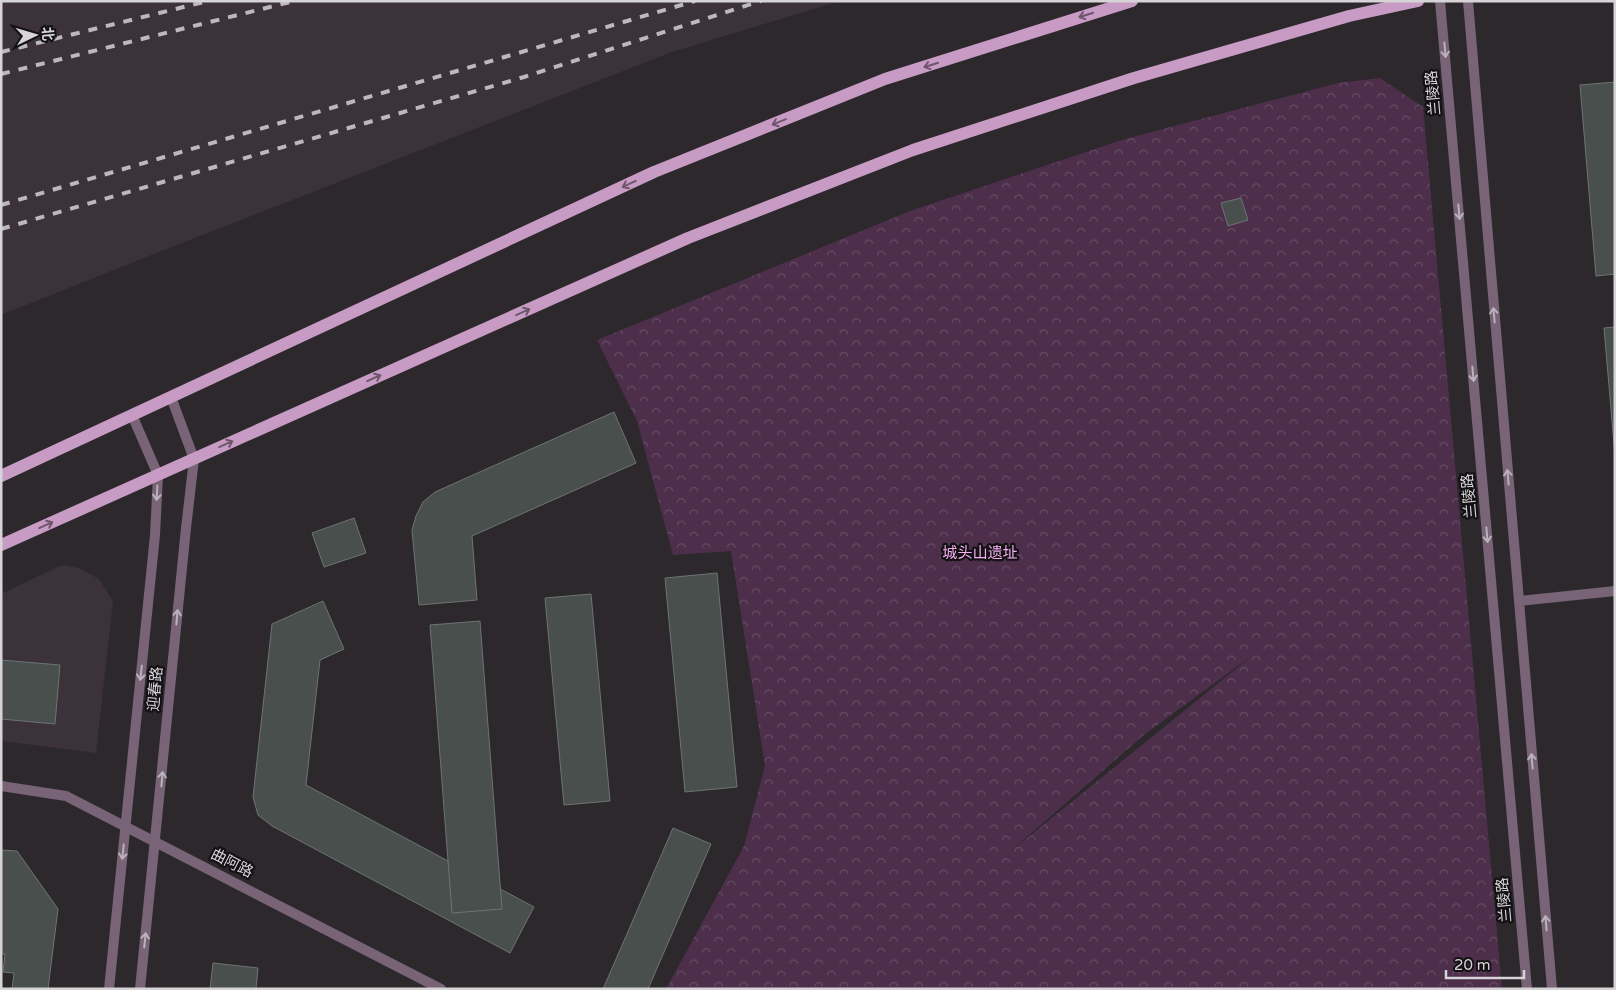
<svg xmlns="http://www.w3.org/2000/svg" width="1616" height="990" viewBox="0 0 1616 990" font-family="'Varela Round','Noto Sans SC',sans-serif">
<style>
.built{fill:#3b323a}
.park{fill:url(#park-crowns);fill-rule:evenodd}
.building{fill:#484f4c;stroke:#6d7472}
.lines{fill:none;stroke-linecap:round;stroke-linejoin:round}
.minor{stroke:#786377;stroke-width:10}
.tertiary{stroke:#786377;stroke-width:10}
.primary{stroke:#c89bc5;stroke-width:12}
.rail{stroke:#bcb9bc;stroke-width:4;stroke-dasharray:9 9;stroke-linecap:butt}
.oneway{stroke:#6e566c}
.oneway2{stroke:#bab2ba}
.labels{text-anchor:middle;stroke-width:4.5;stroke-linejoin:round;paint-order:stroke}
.street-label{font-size:15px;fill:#d7d4d7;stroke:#131113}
.park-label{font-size:15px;fill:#f6aef2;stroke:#131113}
</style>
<defs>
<pattern id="park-crowns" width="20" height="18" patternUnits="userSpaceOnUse" patternTransform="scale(1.25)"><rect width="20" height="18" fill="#4d2f4b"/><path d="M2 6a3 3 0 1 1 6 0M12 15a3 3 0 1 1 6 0" fill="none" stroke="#664c64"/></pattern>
</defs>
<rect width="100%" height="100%" fill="#2c282c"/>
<!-- built -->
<g class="built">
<polygon points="1,1 840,1 672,52 164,250 1,315"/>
<polygon points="62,565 79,568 99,579 113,601 96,753 1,741 1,594"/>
</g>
<!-- park -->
<path class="park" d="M1380,78L1423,107L1502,989H666L744,846L765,766L731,551L673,555L637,421L597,340L910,211L1125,139L1338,83ZM1253,655L1005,856L1145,734Z"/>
<!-- building -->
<g class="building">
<polygon points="1615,82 1615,274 1596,276 1580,85"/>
<polygon points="1241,198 1248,220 1228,226 1221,203"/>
<polygon points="1615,327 1615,456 1604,328"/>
<polygon points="614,412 636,463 472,536 477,600 419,605 412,530 416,516 423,502 435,492"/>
<polygon points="354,518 366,553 324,567 312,533"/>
<polygon points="717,573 737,787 685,792 665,578"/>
<polygon points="591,594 610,801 564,805 545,598"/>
<polygon points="323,601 344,649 320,660 306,785 534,907 510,953 272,826 258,815 253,797 272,624"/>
<polygon points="480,621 502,909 452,913 430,625"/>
<polygon points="1,660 60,665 55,724 1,719"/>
<polygon points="673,828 711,844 648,989 603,989"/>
<polygon points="1,850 17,851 58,909 48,989 12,989 14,973 3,972 5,954 1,954"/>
<polygon points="213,963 258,968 256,989 210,989"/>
</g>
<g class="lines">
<!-- minor -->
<polyline class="minor" points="1519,601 1615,591"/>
<!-- tertiary -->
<g class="tertiary">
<polyline points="1440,1 1527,989"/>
<polyline points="1468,1 1552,989"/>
<polyline points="1,786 66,796 441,989"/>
<polyline points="109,989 155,535 158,475 132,415"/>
<polyline points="140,989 186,528 194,459 171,397"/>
</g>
<!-- primary -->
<g class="primary">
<polyline points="1,476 654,172 885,79 1132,1"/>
<polyline points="1,545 688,238 913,150 1134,78 1349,16 1418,1"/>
</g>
<!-- rail -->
<g class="rail">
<polyline points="1,52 208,1"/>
<polyline points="1,74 294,1"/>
<polyline points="1,205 695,1"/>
<polyline points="1,229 524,77 761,1"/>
</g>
</g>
<!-- one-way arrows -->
<defs><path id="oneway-shaft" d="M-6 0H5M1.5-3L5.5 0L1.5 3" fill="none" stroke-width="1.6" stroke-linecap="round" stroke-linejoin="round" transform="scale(1.25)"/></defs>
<g class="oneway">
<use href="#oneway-shaft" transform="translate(1086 15) rotate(162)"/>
<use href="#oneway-shaft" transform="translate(931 65) rotate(162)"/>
<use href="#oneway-shaft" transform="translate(779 122) rotate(158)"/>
<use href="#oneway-shaft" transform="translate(629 184) rotate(155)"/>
<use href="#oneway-shaft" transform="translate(523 312) rotate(-24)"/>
<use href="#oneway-shaft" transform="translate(374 378) rotate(-24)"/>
<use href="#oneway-shaft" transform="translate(226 444) rotate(-24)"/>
<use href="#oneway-shaft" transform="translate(46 525) rotate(-24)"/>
</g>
<g class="oneway2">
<use href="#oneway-shaft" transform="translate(1445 50) rotate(85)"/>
<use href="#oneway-shaft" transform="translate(1459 212) rotate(85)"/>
<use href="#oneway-shaft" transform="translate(1494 315) rotate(-95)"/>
<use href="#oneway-shaft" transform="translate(1473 374) rotate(85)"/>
<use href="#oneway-shaft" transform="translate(1508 477) rotate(-95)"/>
<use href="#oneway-shaft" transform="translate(157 493) rotate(93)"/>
<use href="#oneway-shaft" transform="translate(1487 535) rotate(85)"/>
<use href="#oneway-shaft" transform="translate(177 617) rotate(-85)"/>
<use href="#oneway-shaft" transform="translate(141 673) rotate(96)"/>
<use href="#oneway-shaft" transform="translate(1532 761) rotate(-95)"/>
<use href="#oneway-shaft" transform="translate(162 779) rotate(-85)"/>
<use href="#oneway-shaft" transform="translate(123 852) rotate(96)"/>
<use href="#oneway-shaft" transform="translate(1546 923) rotate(-95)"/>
<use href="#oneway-shaft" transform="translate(145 940) rotate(-84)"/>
</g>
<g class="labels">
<!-- street labels -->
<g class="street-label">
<text transform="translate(1433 93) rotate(-95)" y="5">兰陵路</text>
<text transform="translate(1469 496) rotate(-95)" y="5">兰陵路</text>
<text transform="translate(155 689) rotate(-85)" y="5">迎春路</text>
<text transform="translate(232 863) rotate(27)" y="5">曲阿路</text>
<text transform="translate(1504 900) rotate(-95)" y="5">兰陵路</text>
</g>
<!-- park labels -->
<g class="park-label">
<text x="980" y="558">城头山遗址</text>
</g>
</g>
<!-- border -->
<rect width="1616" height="990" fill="none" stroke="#d7d4d7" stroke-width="5"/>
<!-- north arrow -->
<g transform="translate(35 35) rotate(85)" stroke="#131113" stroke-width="4" paint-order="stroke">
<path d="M0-4L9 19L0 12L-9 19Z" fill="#d7d4d7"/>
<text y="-8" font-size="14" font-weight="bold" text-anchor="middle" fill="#d7d4d7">北</text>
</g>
<!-- scale -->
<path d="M1446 970v8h78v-8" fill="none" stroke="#d7d4d7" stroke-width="2.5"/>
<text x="1454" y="970" font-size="15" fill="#d7d4d7" stroke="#131113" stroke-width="4" paint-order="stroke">20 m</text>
</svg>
